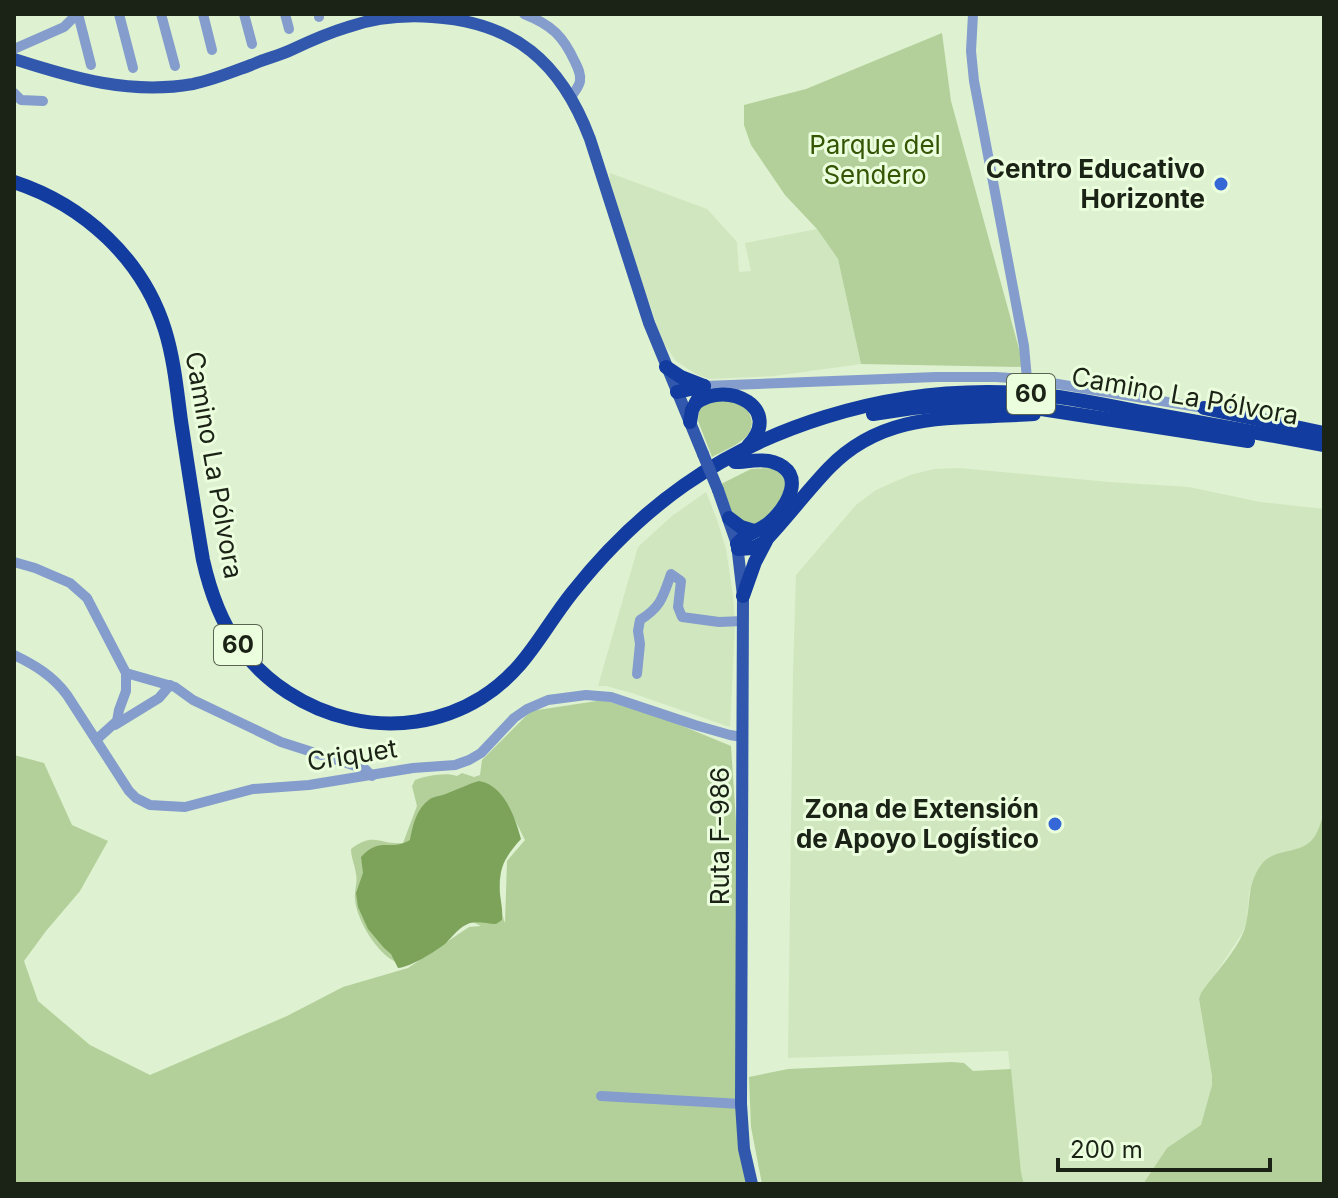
<svg xmlns="http://www.w3.org/2000/svg" width="1338" height="1198" viewBox="0 0 1338 1198" font-family="Inter,sans-serif">
<style>
.built{fill:#d0e6bf}
.green{fill:#b3d09a;fill-rule:evenodd}
.water{fill:#7da35b}
.lines{fill:none;stroke-linecap:round;stroke-linejoin:round}
.minor{stroke:#849dcc;stroke-width:10}
.major{stroke:#3158ac;stroke-width:12}
.highway{stroke:#123c9f;stroke-width:14}
.major-bridge{stroke:#3158ac;stroke-width:12}
.poi-dot{fill:#3567d6;stroke:#ebfedd;stroke-width:3}
.labels{text-anchor:middle;stroke-width:6;stroke-linejoin:round;paint-order:stroke}
.shield{fill:#ebfedd;stroke:#596452;stroke-width:2}
.shield-label{font-size:24px;font-weight:bold;fill:#1b2216}
.park-label{font-size:26px;fill:#345604;stroke:#ebfedd}
.poi-label{font-size:26px;font-weight:bold;fill:#1b2216;stroke:#ebfedd;text-anchor:end}
.street-label{font-size:26px;fill:#1b2216;stroke:#ebfedd}
</style>
<rect width="100%" height="100%" fill="#def1d0"/>
<!-- built -->
<g class="built">
<polygon points="610,173 707,209 737,242 739,272 751,271 745,243 817,229 838,259 861,364 774,376 709,379 696,374 676,361 661,340 650,304 640,284 609,182"/>
<polygon points="959,468 1109,482 1189,487 1260,502 1324,509 1324,813 1316,836 1309,843 1296,850 1273,856 1249,892 1247,920 1243,932 1199,999 1212,1076 1212,1085 1201,1126 1167,1148 1143,1184 1024,1184 1021,1172 1008,1051 788,1058 793,673 796,575 856,505 876,490 910,475 934,469"/>
<polygon points="706,492 717,520 726,549 733,595 735,626 730,727 632,693 606,686 598,686 638,547 672,516"/>
</g>
<!-- green -->
<g class="green">
<polygon points="942,33 951,101 1024,367 861,364 838,259 817,229 785,195 751,145 744,125 744,105 806,89"/>
<path d="M710,401C718,401 728,400 736,403C751,407 758,426 745,438C736,446 723,451 712,457L698,421L699,409Z"/>
<path d="M771,468C781,472 784,476 787,487C780,499 771,524 753,524C748,524 741,521 735,519L721,484L751,469Z"/>
<path d="M603,700L658,716L731,746L738,852L747,1184H14V755L44,763L72,825L108,841L80,891L46,931L24,961L38,1001L90,1045L150,1075L287,1016L343,987L408,968L469,927L481,926L471,921L396,962C378,955 356,919 355,899C354,891 358,882 356,874C355,865 351,858 351,849C374,831 379,845 403,843L417,806L412,786L415,780C427,776 445,772 457,776L462,773L474,777L480,775L482,760L531,711ZM514,818L525,840L507,861L505,923L498,903L503,848Z"/>
<path d="M1324,813V1184H1143L1167,1148L1201,1125L1212,1085V1076L1199,999L1201,993C1215,973 1235,953 1244,931C1252,908 1245,887 1261,865C1273,847 1302,856 1315,836C1319,830 1321,820 1324,813Z"/>
<polygon points="952,1062 964,1063 973,1071 1011,1069 1021,1172 1024,1184 762,1184 751,1127 749,1077 788,1069"/>
</g>
<!-- water -->
<path class="water" d="M479,781C504,785 515,817 521,839C505,857 498,868 500,894C501,903 503,910 502,920L496,924C487,924 480,921 470,923C459,927 453,936 445,944C434,952 411,967 398,968L391,954L384,948L368,929L358,907L356,893L363,873L361,857C380,836 390,852 410,840C413,825 416,809 430,799C435,796 442,796 448,793C459,789 468,784 479,781Z"/>
<g class="lines">
<!-- minor -->
<g class="minor">
<polyline points="78,14 91,65"/>
<polyline points="119,14 133,68"/>
<polyline points="161,14 175,66"/>
<polyline points="203,14 212,50"/>
<polyline points="244,14 252,44"/>
<polyline points="285,14 289,29"/>
<polyline points="319,14 319,17"/>
<path d="M524,14C552,25 563,36 575,62C578,68 581,74 580,81C579,88 573,92 571,98"/>
<polyline points="973,14 971,51 974,81 1024,346 1027,379"/>
<polyline points="14,49 64,27 77,14"/>
<polyline points="14,93 21,100 43,101"/>
<polyline points="704,386 936,377 996,377 1027,379 1204,408"/>
<polyline points="14,562 35,568 70,583 87,598 126,673 126,691 119,710 117,721 96,740"/>
<path d="M14,655C35,665 53,676 67,695L129,791L136,798L150,805L185,807L253,789L309,785L413,768L455,765L469,760L481,753L514,718L527,709L548,700L586,695L611,697L695,725L730,735L742,737"/>
<polyline points="126,673 175,687 193,700 281,742 365,769 372,776"/>
<path d="M637,674L640,644L638,631L640,620C661,607 663,597 671,574L681,581L678,607L682,617L719,622L743,621"/>
<polyline points="115,725 159,698 170,685"/>
<polyline points="601,1096 741,1104"/>
</g>
<!-- major -->
<g class="major">
<path d="M14,59C73,78 130,95 193,84C213,80 232,72 251,65C264,59 278,56 291,50C310,41 328,33 348,27C374,18 404,15 432,17C514,22 561,62 590,139L649,323L703,454"/>
<polyline points="718,490 737,544 743,596 741,1104 744,1149 752,1184"/>
</g>
<!-- highway -->
<g class="highway">
<path d="M14,182C84,205 143,259 165,330C174,359 177,391 181,421C188,467 195,514 203,560C210,591 220,620 238,645C293,721 400,748 481,698C526,670 541,632 572,593C640,507 719,450 825,417C892,396 964,388 1035,394C1075,398 1114,407 1153,414C1210,424 1267,435 1324,445"/>
<polyline points="666,367 681,377 704,386"/>
<polyline points="677,392 704,386"/>
<path d="M696,403C728,379 784,409 748,446"/>
<polyline points="1204,408 1324,433"/>
<polyline points="873,414 913,408 957,404 1022,406 1248,441"/>
<polyline points="690,422 692,410 699,397"/>
<path d="M735,462C746,462 762,458 773,462C808,473 787,507 769,523C758,532 747,532 737,544"/>
<polyline points="729,518 741,527 754,531"/>
<path d="M738,549L753,548L763,543C786,519 806,492 829,468C887,408 959,420 1034,414"/>
<polyline points="743,596 755,562 766,541"/>
</g>
<!-- major-bridge -->
<polyline class="major-bridge" points="703,454 718,490"/>
</g>
<!-- markers -->
<g class="poi-dot">
<circle cx="1221" cy="184" r="8"/>
<circle cx="1055" cy="824" r="8"/>
</g>
<g class="labels">
<!-- shield labels -->
<g class="shield">
<rect x="1007" y="374" width="48" height="40" rx="6"/>
<rect x="214" y="625" width="48" height="40" rx="6"/>
</g>
<g class="shield-label">
<text x="1031" y="402">60</text>
<text x="238" y="653">60</text>
</g>
<!-- park labels -->
<g class="park-label">
<text x="875" y="154">Parque del<tspan x="875" dy="30">Sendero</tspan></text>
</g>
<!-- poi labels -->
<g class="poi-label">
<text x="1205" y="178">Centro Educativo<tspan x="1205" dy="30">Horizonte</tspan></text>
<text x="1039" y="818">Zona de Extensión<tspan x="1039" dy="30">de Apoyo Logístico</tspan></text>
</g>
<!-- street labels -->
<g class="street-label">
<text transform="translate(1185 396) rotate(10)" y="9">Camino La Pólvora</text>
<text transform="translate(214 465) rotate(80)" y="9">Camino La Pólvora</text>
<text transform="translate(352 755) rotate(-9)" y="9">Criquet</text>
<text transform="translate(720 836) rotate(-90)" y="9">Ruta F-986</text>
</g>
</g>
<!-- border -->
<rect width="1338" height="1198" fill="none" stroke="#1b2216" stroke-width="32"/>
<!-- scale -->
<path d="M1058 1158v12h212v-12" fill="none" stroke="#1b2216" stroke-width="4"/>
<text x="1070" y="1158" font-size="24" fill="#1b2216" stroke="#ebfedd" stroke-width="6" paint-order="stroke">200 m</text>
</svg>
